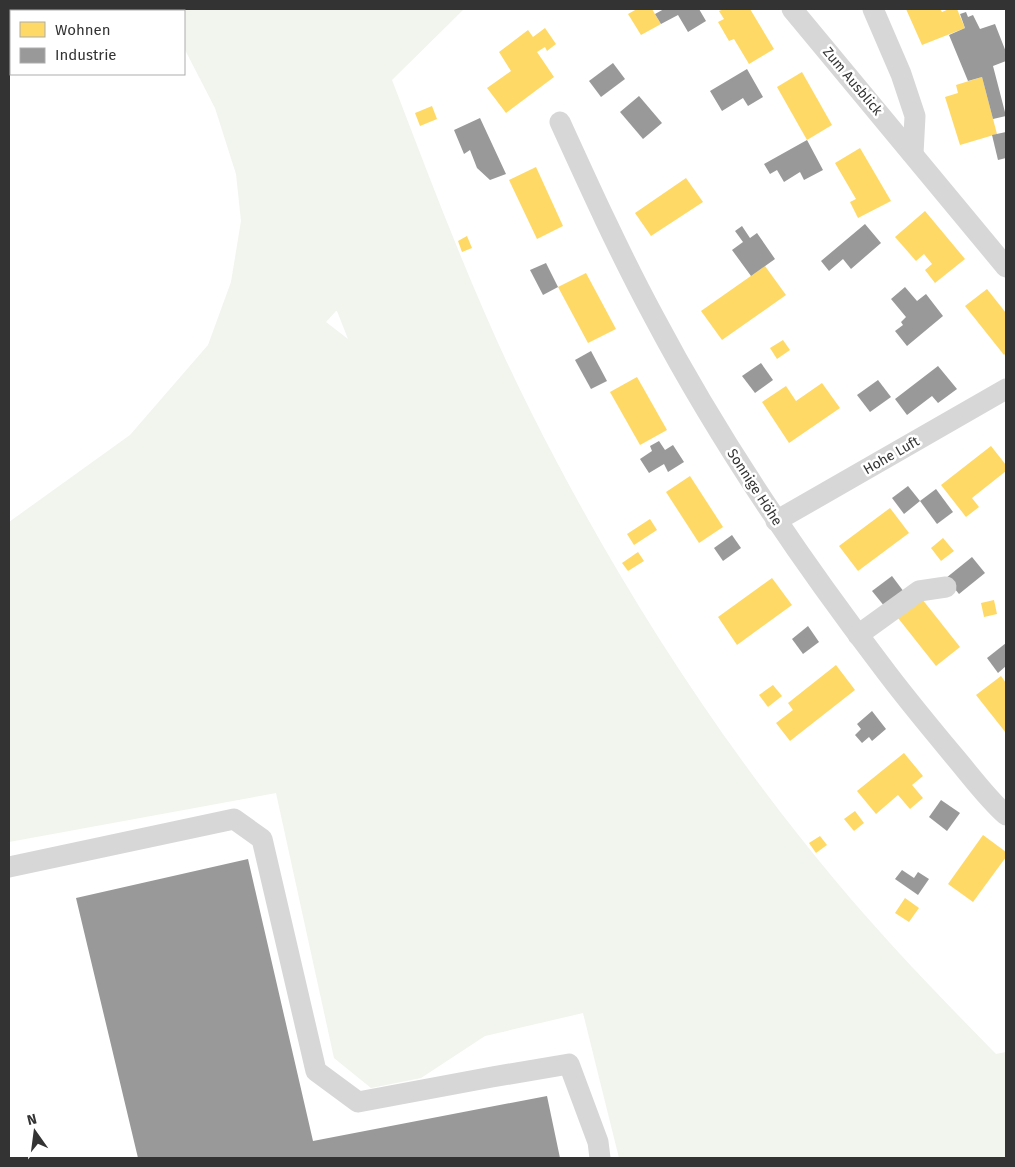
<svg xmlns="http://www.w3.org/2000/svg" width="1015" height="1167" viewBox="0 0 1015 1167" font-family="'Fira Sans',sans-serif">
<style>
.green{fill:#f1f5ed;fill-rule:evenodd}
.homes{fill:#ffd966}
.industry{fill:#999}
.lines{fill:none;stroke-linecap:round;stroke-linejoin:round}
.minor{stroke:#d7d7d7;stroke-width:21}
.labels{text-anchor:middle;stroke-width:5;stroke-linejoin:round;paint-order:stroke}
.street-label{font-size:14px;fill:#333;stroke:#fff}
</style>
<rect width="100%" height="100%" fill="#fff"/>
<!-- green -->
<path class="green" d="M164,9H464L392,80C435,192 477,305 531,412C615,579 715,736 834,879C885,940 940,997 996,1054L1006,1052V1158H619L583,1013L485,1036L421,1078L371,1088L334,1058L276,793L9,842V522L130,435L208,345L231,282L241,221L236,174L215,108L184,48V11H165ZM336,311H337L348,339L326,322Z"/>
<!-- homes -->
<g class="homes">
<polygon points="637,9 652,9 661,24 641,35 628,14"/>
<polygon points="724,9 750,9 774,49 749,64 734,39 729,41 718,22 724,19 719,11"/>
<polygon points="906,9 940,9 942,12 949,9 957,9 965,28 922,45"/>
<polygon points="545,28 556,44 547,51 545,47 537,52 554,77 506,113 487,88 511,71 499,52 528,30 533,37"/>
<polygon points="802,72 832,125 807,140 777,87"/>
<polygon points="982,77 997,134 960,145 945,97 958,93 956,85"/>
<polygon points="432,106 437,119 420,126 415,113"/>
<polygon points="860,148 891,201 858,218 850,202 856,199 835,163"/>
<polygon points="536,167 563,226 537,239 509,180"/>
<polygon points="686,178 703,202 651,236 635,213"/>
<polygon points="925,211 965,259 935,283 925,270 932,264 924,254 916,261 895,237"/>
<polygon points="467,236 472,248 462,252 458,241"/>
<polygon points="765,266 786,295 722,340 701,311"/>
<polygon points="586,273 616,329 588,343 558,287"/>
<polygon points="987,289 1006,313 1006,353 1004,355 965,306"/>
<polygon points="783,340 790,350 777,359 770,348"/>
<polygon points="637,377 667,430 640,445 610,392"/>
<polygon points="822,383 840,408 789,443 762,402 786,386 796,401"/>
<polygon points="991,446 1006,465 1006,471 972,498 979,507 966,517 941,485"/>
<polygon points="690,476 723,527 699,543 666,492"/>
<polygon points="890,508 909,533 858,571 839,546"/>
<polygon points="650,519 657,530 634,545 627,534"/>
<polygon points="943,538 954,551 941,561 931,548"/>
<polygon points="638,552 644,561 628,571 622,563"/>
<polygon points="772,578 792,605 737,645 718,617"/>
<polygon points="922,599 960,647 936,666 898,618"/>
<polygon points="994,600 997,614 984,617 981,603"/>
<polygon points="836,665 855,690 790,741 776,723 793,710 788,703"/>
<polygon points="1001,676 1006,683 1006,733 976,695"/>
<polygon points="773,685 782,696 768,707 759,695"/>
<polygon points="904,753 923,776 912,785 923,798 910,809 898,795 876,814 857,791"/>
<polygon points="855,811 864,823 854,831 844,819"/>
<polygon points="983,835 1006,852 1006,857 973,902 948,884"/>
<polygon points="820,836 827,845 816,853 809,843"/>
<polygon points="905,898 919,908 909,922 895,913"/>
</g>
<!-- industry -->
<g class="industry">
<polygon points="664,9 699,9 706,21 688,32 678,15 661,24 655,14"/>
<polygon points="966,12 968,17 973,15 980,29 995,24 1006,52 1006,61 993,66 1006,116 993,119 982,77 968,81 949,35 965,28 960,14"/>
<polygon points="613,63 625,79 601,97 589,81"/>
<polygon points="747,69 763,97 748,106 743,98 722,111 710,91"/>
<polygon points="639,96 662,123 643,139 620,112"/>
<polygon points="480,118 506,174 490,180 477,168 470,150 464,154 454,130"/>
<polygon points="1006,132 1006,158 998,160 992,135"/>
<polygon points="807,140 823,170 804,180 800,172 784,182 777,170 770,174 764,164"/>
<polygon points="865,224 881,243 851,269 843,259 829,271 821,261"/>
<polygon points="742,226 750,238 757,233 775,259 751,276 732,250 743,242 735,231"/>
<polygon points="546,263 558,287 543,295 530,270"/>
<polygon points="905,287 917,301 926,294 943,316 907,346 895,331 903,325 901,322 906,317 891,299"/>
<polygon points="591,351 607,381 591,389 575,360"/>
<polygon points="761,363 773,380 755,393 742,376"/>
<polygon points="938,366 957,389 938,403 932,396 907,415 895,399"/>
<polygon points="878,380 891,397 870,412 857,395"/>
<polygon points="659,441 665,450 673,445 684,462 668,472 664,464 649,473 640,459 652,451 650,446"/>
<polygon points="908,486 920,501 904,514 892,498"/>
<polygon points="936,489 953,512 937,524 920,501"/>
<polygon points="732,535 741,548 723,561 714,548"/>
<polygon points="972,557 985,573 959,594 946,578"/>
<polygon points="892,576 904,592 885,607 872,591"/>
<polygon points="808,626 819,642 803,654 792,639"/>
<polygon points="1006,643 1006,666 998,673 987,658"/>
<polygon points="872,711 886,729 872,741 869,737 862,743 855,735 861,729 857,724"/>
<polygon points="941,800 960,813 947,831 929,817"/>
<polygon points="248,859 313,1141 547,1096 560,1158 138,1158 76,898"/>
<polygon points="902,870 914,878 918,872 929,879 918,895 895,879"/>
</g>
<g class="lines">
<!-- minor -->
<g class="minor">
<polyline points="792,9 1006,267"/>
<polyline points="873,9 901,74 915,116 913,154"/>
<path d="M560,122C590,188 620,254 654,317C719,440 797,555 881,665C904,696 929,726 954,756C971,776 987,798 1006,815"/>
<polyline points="776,521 1006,389"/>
<polyline points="858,635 919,591 946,587"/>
<polyline points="9,867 234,819 262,839 316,1071 358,1102 492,1077 569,1064 598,1142 600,1158"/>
</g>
</g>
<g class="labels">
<!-- street labels -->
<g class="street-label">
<text transform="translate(853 81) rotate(50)" y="5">Zum Ausblick</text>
<text transform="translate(891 455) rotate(-30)" y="5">Hohe Luft</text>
<text transform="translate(755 487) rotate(57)" y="5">Sonnige Höhe</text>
</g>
</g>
<!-- border -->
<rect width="1015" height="1167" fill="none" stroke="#333333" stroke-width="20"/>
<!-- legend -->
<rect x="10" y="10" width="175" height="65" fill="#ffffff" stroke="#adadad"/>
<rect x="20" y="22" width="25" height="15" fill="#ffd966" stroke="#adadad"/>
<text x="55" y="35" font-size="15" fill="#333333">Wohnen</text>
<rect x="20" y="48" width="25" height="15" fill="#999999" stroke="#adadad"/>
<text x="55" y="60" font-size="15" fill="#333333">Industrie</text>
<!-- north arrow -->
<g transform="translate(35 1132) rotate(346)" stroke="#ffffff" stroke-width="4" paint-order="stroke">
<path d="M0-4L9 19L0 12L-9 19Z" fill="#333333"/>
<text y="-8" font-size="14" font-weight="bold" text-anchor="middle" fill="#333333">N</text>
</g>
</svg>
